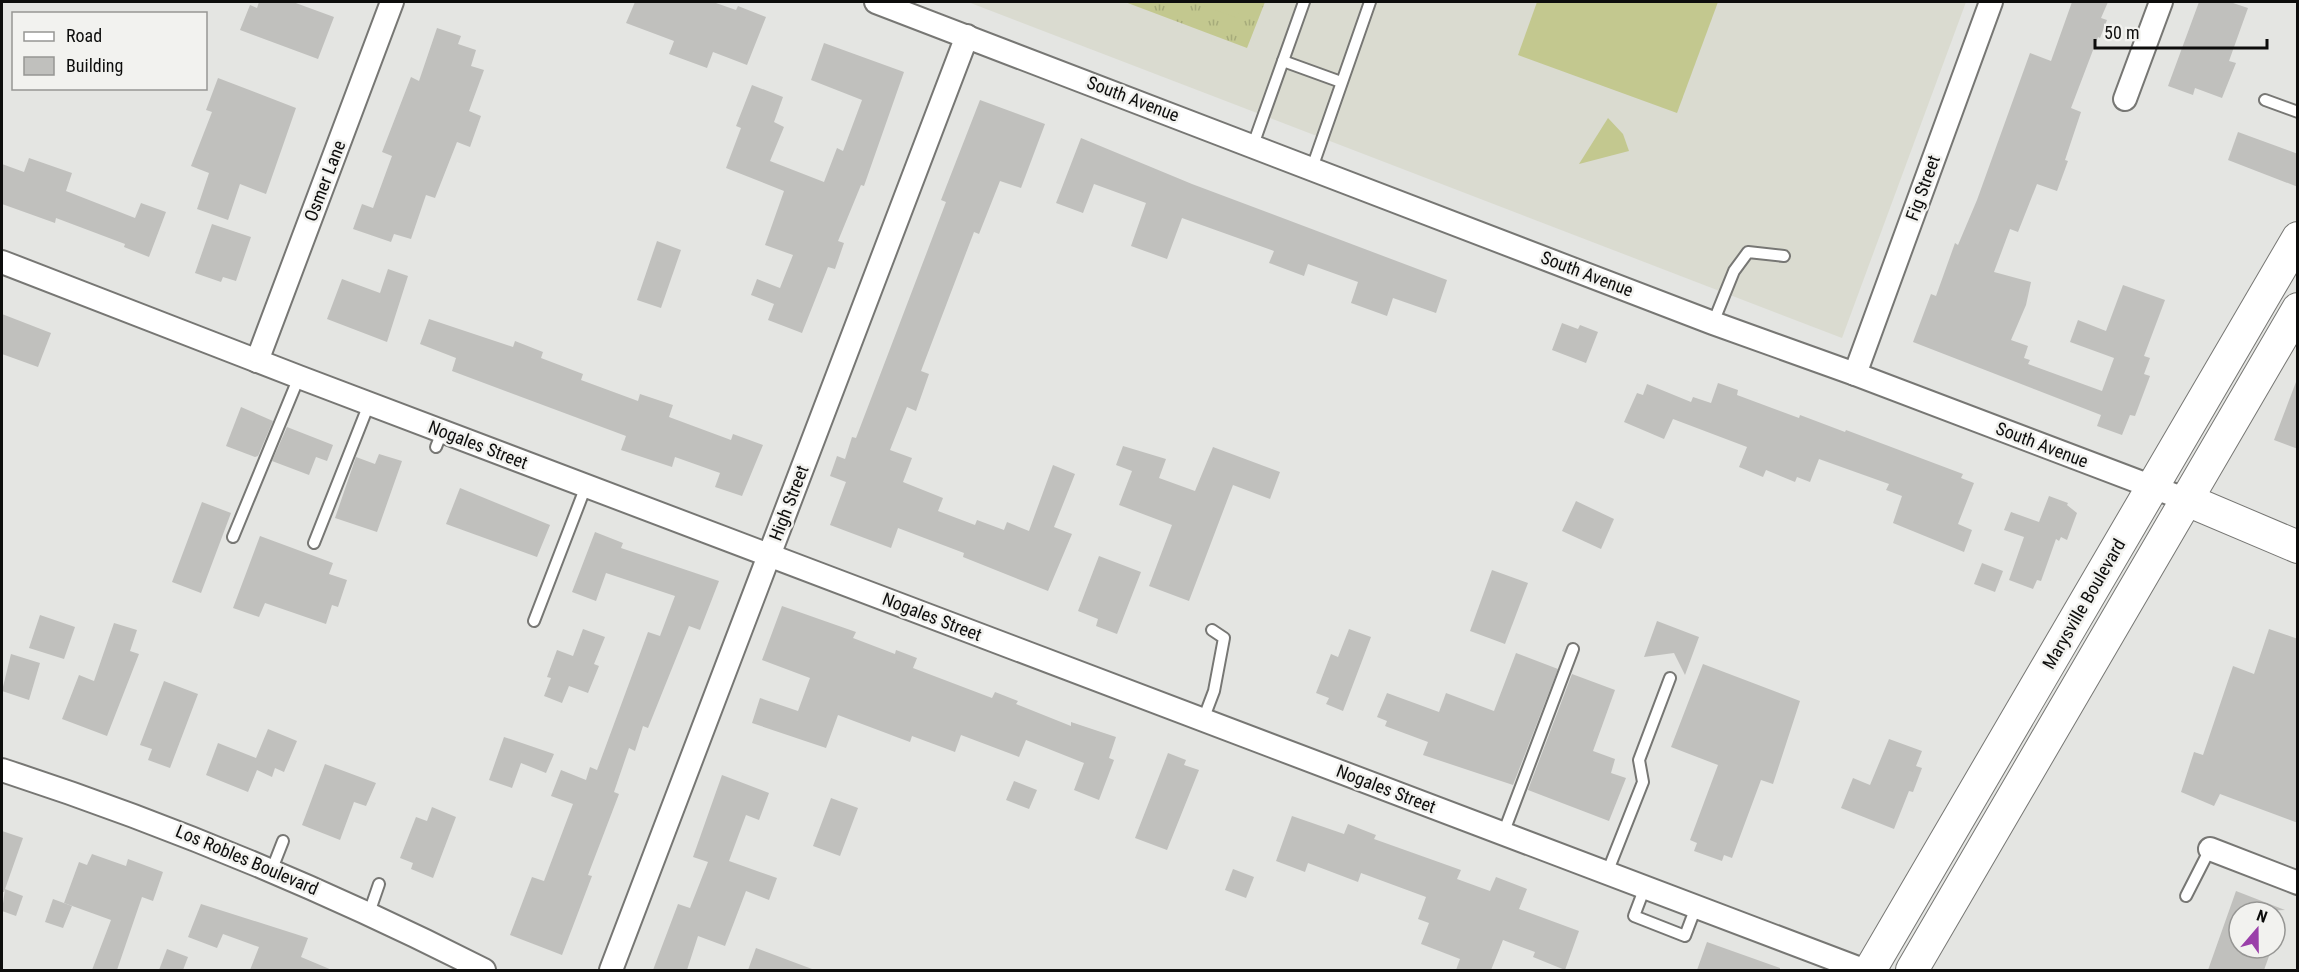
<svg xmlns="http://www.w3.org/2000/svg" width="2299" height="972" viewBox="0 0 2299 972" font-family="'Roboto Condensed',sans-serif">
<style>
.built{fill:#dadbd0}
.grass{fill:url(#grass-tufts)}
.pitch{fill:#c3c88f}
.building{fill:#c0c0bd}
.lines{fill:none;stroke-linecap:round;stroke-linejoin:round}
.lane-casing{stroke:#777774;stroke-width:14}
.street-casing{stroke:#777774;stroke-width:26}
.secondary-casing{stroke:#777774;stroke-width:34}
.lane{stroke:#fff;stroke-width:10}
.street{stroke:#fff;stroke-width:22}
.secondary{stroke:#fff;stroke-width:32}
.labels{text-anchor:middle;stroke-width:5;stroke-linejoin:round;paint-order:stroke}
.street-label{font-size:18px;fill:#0d0d0c;stroke:#f2f2ef}
</style>
<defs>
<pattern id="grass-tufts" width="24" height="20" patternUnits="userSpaceOnUse" patternTransform="scale(1.5)"><rect width="24" height="20" fill="#c3c88f"/><path d="M3 7l-1-3M5 7V3M7 7l1-3M15 17l-1-3M17 17v-4M19 17l1-3" fill="none" stroke="#a6ab7a"/></pattern>
</defs>
<rect width="100%" height="100%" fill="#e4e5e2"/>
<!-- built -->
<polygon class="built" points="968,2 1966,2 1842,338"/>
<!-- grass -->
<polygon class="grass" points="1125,2 1265,2 1247,48"/>
<!-- pitch -->
<g class="pitch">
<polygon points="1203,2 1243,2 1237,18 1202,5"/>
<polygon points="1537,2 1718,2 1677,113 1518,55"/>
<polygon points="1608,118 1623,134 1629,151 1579,164"/>
</g>
<!-- building -->
<g class="building">
<polygon points="259,2 293,2 334,17 318,59 240,30 250,5 257,8"/>
<polygon points="635,2 713,2 736,10 738,6 766,17 747,65 713,52 707,68 669,54 674,41 626,23"/>
<polygon points="2072,2 2108,2 2101,18 2107,20 2100,38 2098,37 2071,108 2081,112 2065,160 2068,161 2057,191 2037,184 2018,232 2010,229 1994,272 2031,282 2026,305 2011,340 2028,346 2024,358 2030,360 2028,364 2102,391 2114,358 2070,342 2078,320 2106,331 2123,285 2165,300 2144,356 2150,358 2144,374 2150,376 2135,416 2130,415 2122,435 2097,426 2101,415 1913,342 1931,294 1936,296 1955,243 1958,245 1977,200 2030,53 2051,61"/>
<polygon points="2199,2 2230,2 2248,8 2229,61 2236,63 2222,98 2195,88 2193,95 2168,86"/>
<polygon points="437,28 461,36 458,44 476,50 471,66 484,70 469,111 481,116 470,147 457,142 435,198 426,195 411,239 394,234 391,242 353,229 362,204 373,208 392,156 382,152 411,77 419,81"/>
<polygon points="824,43 904,72 864,186 861,185 838,241 844,243 835,269 828,267 802,333 768,320 774,304 751,295 757,279 780,288 793,255 765,245 784,191 726,168 741,128 736,126 752,85 783,97 774,122 784,127 770,161 824,182 837,148 843,151 862,100 811,80"/>
<polygon points="218,78 296,108 266,194 240,184 228,220 197,209 209,173 191,166 212,112 206,110"/>
<polygon points="980,100 1045,124 1021,188 1000,181 979,234 974,232 921,371 929,374 916,411 907,407 890,450 912,458 903,482 943,498 938,511 975,525 977,520 1004,530 1007,522 1029,531 1053,465 1075,474 1054,527 1072,534 1048,591 963,557 964,553 898,528 891,548 830,525 846,482 830,476 837,456 845,459 852,437 856,438 946,202 941,200"/>
<polygon points="2238,132 2298,154 2298,187 2228,160"/>
<polygon points="1081,138 1192,184 1447,280 1436,313 1393,298 1387,316 1351,303 1358,282 1308,264 1304,276 1269,263 1274,251 1182,218 1167,259 1131,246 1146,203 1094,184 1083,213 1056,203"/>
<polygon points="29,158 72,173 66,191 135,218 141,203 166,212 149,257 124,247 125,244 56,218 55,223 2,204 2,164 24,172"/>
<polygon points="212,224 251,237 236,281 223,277 221,282 195,273"/>
<polygon points="657,241 681,250 661,308 637,300"/>
<polygon points="388,269 408,276 387,342 327,319 342,279 380,293"/>
<polygon points="2,314 51,333 38,367 2,354"/>
<polygon points="429,319 513,347 515,341 543,352 541,358 583,374 581,380 638,401 640,394 673,405 669,417 731,440 733,434 763,445 742,496 715,487 720,473 675,457 672,467 621,450 626,436 452,371 456,358 420,344"/>
<polygon points="1562,323 1578,329 1580,325 1598,332 1586,363 1552,350"/>
<polygon points="2296,382 2298,382 2298,449 2274,440"/>
<polygon points="1718,383 1738,390 1737,395 1799,418 1800,415 1845,432 1846,430 1963,474 1961,478 1974,483 1958,524 1972,530 1964,552 1893,523 1902,496 1886,490 1889,484 1819,459 1810,482 1797,477 1795,482 1766,470 1763,477 1739,467 1747,447 1673,419 1664,439 1624,422 1637,393 1643,395 1647,384 1691,402 1693,397 1711,403"/>
<polygon points="241,407 273,421 258,456 255,457 226,446"/>
<polygon points="287,427 333,445 327,461 316,457 309,475 272,461"/>
<polygon points="1123,446 1166,459 1159,478 1195,491 1213,447 1280,472 1270,499 1233,485 1189,601 1149,586 1172,525 1119,505 1132,471 1116,465"/>
<polygon points="379,454 402,461 377,532 335,518 356,457 375,464"/>
<polygon points="460,488 550,525 537,557 446,524"/>
<polygon points="2049,496 2068,503 2067,505 2077,513 2067,540 2061,537 2059,541 2056,539 2041,581 2037,580 2033,589 2009,580 2024,537 2004,530 2011,512 2039,522"/>
<polygon points="1576,501 1614,519 1601,549 1562,531"/>
<polygon points="202,502 231,513 201,593 172,582"/>
<polygon points="595,532 623,543 621,548 719,581 700,630 689,626 648,728 643,726 635,751 629,748 614,792 619,794 588,875 592,876 562,955 510,935 532,877 544,881 573,804 551,796 561,770 586,780 590,767 597,770 648,632 660,636 675,596 606,573 596,601 572,592"/>
<polygon points="260,536 333,563 329,574 347,580 338,607 332,605 326,624 265,603 259,617 233,608"/>
<polygon points="1099,556 1141,572 1117,634 1096,626 1098,619 1078,611"/>
<polygon points="1982,563 2003,571 1995,592 1974,584"/>
<polygon points="1492,570 1528,583 1505,644 1470,631"/>
<polygon points="782,606 856,632 853,638 895,654 896,650 917,658 913,668 992,698 995,692 1018,701 1016,704 1071,726 1071,722 1116,737 1109,758 1114,760 1099,800 1074,790 1084,763 1026,740 1019,757 961,735 955,752 912,736 910,742 838,715 826,748 752,723 760,698 798,711 810,678 762,660"/>
<polygon points="40,615 75,627 64,659 29,648"/>
<polygon points="1657,621 1699,637 1685,675 1674,653 1644,657"/>
<polygon points="114,623 137,630 130,651 139,654 107,736 62,719 79,675 94,681"/>
<polygon points="583,629 605,637 594,664 599,666 588,693 569,686 562,703 544,696 551,678 547,677 557,650 573,656"/>
<polygon points="1349,629 1371,637 1343,711 1326,704 1329,698 1316,693 1331,654 1338,657"/>
<polygon points="2269,629 2298,639 2298,823 2220,794 2214,806 2181,792 2194,752 2203,755 2233,666 2254,674"/>
<polygon points="1516,653 1558,669 1513,785 1423,755 1428,742 1385,726 1387,721 1377,717 1387,693 1439,712 1446,693 1494,711"/>
<polygon points="11,654 40,663 29,700 2,691"/>
<polygon points="1703,664 1800,701 1773,784 1761,780 1732,858 1724,855 1722,861 1694,851 1697,843 1690,840 1718,765 1671,747"/>
<polygon points="1572,674 1615,690 1593,751 1615,759 1611,773 1626,778 1609,821 1528,790"/>
<polygon points="164,681 198,694 170,768 148,760 152,749 140,745"/>
<polygon points="268,729 297,741 284,772 275,768 272,777 257,770 248,792 206,775 218,743 256,758"/>
<polygon points="504,737 554,754 546,773 521,763 512,788 489,780"/>
<polygon points="1889,739 1922,751 1916,766 1922,768 1913,792 1909,791 1894,829 1841,808 1853,778 1870,785"/>
<polygon points="1168,753 1186,760 1184,765 1199,770 1167,850 1135,838"/>
<polygon points="325,764 376,783 366,806 354,802 340,840 302,825"/>
<polygon points="722,775 769,793 759,820 746,815 729,861 777,878 769,900 746,891 725,946 698,936 687,970 653,970 678,904 690,908 708,862 693,857"/>
<polygon points="1014,781 1037,790 1029,809 1006,800"/>
<polygon points="831,798 858,808 840,856 813,846"/>
<polygon points="432,807 456,817 433,878 411,869 413,863 400,858 416,817 427,821"/>
<polygon points="1292,816 1344,834 1348,824 1376,835 1374,839 1461,870 1457,879 1490,891 1496,877 1527,889 1519,909 1579,931 1565,970 1533,957 1535,952 1503,940 1491,970 1456,970 1460,959 1421,944 1429,923 1418,919 1426,897 1361,873 1358,882 1308,863 1305,872 1276,861"/>
<polygon points="2,831 23,838 4,892 2,892"/>
<polygon points="92,854 126,866 128,859 163,872 153,901 142,897 117,970 92,970 111,920 64,903 79,862 87,865"/>
<polygon points="1233,869 1254,877 1246,898 1225,890"/>
<polygon points="5,889 23,896 16,916 2,911"/>
<polygon points="2236,891 2285,910 2239,912 2239,948 2272,948 2264,970 2208,970"/>
<polygon points="53,899 72,906 63,928 45,922"/>
<polygon points="201,904 308,938 301,957 332,970 250,970 259,947 223,934 217,948 188,937"/>
<polygon points="1707,942 1780,968 1780,970 1697,970"/>
<polygon points="756,948 812,969 811,970 748,970"/>
<polygon points="167,949 188,957 183,970 159,970"/>
</g>
<g class="lines">
<defs>
<g id="lane">
<polyline points="1283,61 1341,82"/>
<polyline points="2265,100 2298,112"/>
<polyline points="1253,145 1304,2"/>
<polyline points="1312,168 1370,2"/>
<polyline points="1713,323 1734,271 1748,252 1784,256"/>
<polyline points="436,447 442,432"/>
<polyline points="233,537 299,377"/>
<polyline points="314,543 369,404"/>
<polyline points="534,621 586,486"/>
<polyline points="1203,720 1214,691 1224,638 1212,630"/>
<polyline points="1503,834 1573,649"/>
<polyline points="272,869 283,841"/>
<polyline points="1607,873 1643,782 1639,760 1670,678"/>
<polyline points="1645,887 1634,916 1685,936 1696,907"/>
<polyline points="2186,896 2210,849"/>
<polyline points="369,913 379,884"/>
</g>
<g id="street">
<polyline points="876,2 1713,323 1855,374 2187,500"/>
<polyline points="2125,99 2161,2"/>
<polyline points="2,262 299,377 1863,970"/>
<polyline points="257,361 392,2"/>
<polyline points="1855,374 1991,2"/>
<path d="M2,770C171,825 326,890 484,970"/>
<polyline points="2210,849 2298,883"/>
<polyline points="611,970 967,36"/>
</g>
<g id="secondary">
<polyline points="2187,500 2298,547"/>
<polyline points="1870,970 2298,238"/>
<polyline points="1912,970 2298,309"/>
</g>
</defs>
<!-- lane casing -->
<use href="#lane" class="lane-casing"/>
<!-- street casing -->
<use href="#street" class="street-casing"/>
<!-- secondary casing -->
<use href="#secondary" class="secondary-casing"/>
<!-- lane -->
<use href="#lane" class="lane"/>
<!-- street -->
<use href="#street" class="street"/>
<!-- secondary -->
<use href="#secondary" class="secondary"/>
</g>
<g class="labels">
<!-- street labels -->
<g class="street-label">
<text transform="translate(1133 99) rotate(21)" y="6">South Avenue</text>
<text transform="translate(325 181) rotate(-69)" y="6">Osmer Lane</text>
<text transform="translate(1923 188) rotate(-70)" y="6">Fig Street</text>
<text transform="translate(1587 274) rotate(21)" y="6">South Avenue</text>
<text transform="translate(478 445) rotate(21)" y="6">Nogales Street</text>
<text transform="translate(2042 445) rotate(21)" y="6">South Avenue</text>
<text transform="translate(789 503) rotate(-69)" y="6">High Street</text>
<text transform="translate(2084 604) rotate(-60)" y="6">Marysville Boulevard</text>
<text transform="translate(932 617) rotate(21)" y="6">Nogales Street</text>
<text transform="translate(1386 789) rotate(21)" y="6">Nogales Street</text>
<text transform="translate(247 860) rotate(23)" y="6">Los Robles Boulevard</text>
</g>
</g>
<!-- border -->
<rect width="2299" height="972" fill="none" stroke="#0d0d0c" stroke-width="6"/>
<!-- legend -->
<rect x="12" y="12" width="195" height="78" fill="#f2f2ef" stroke="#969694" stroke-width="1.5"/>
<rect x="24" y="32" width="30" height="9" fill="#ffffff" stroke="#969694" stroke-width="1.5"/>
<text x="66" y="42" font-size="18" fill="#0d0d0c">Road</text>
<rect x="24" y="57" width="30" height="18" fill="#c0c0bd" stroke="#969694" stroke-width="1.5"/>
<text x="66" y="72" font-size="18" fill="#0d0d0c">Building</text>
<!-- north arrow -->
<g transform="translate(2257 930) rotate(20)"><circle r="28" fill="#f2f2ef" stroke="#969694" stroke-width="1.5"/>
<path d="M0-4.5L10 22L0 15L-10 22Z" fill="#9a3fa9"/>
<text y="-9" font-size="16" font-weight="bold" text-anchor="middle" fill="#0d0d0c">N</text>
</g>
<!-- scale -->
<path d="M2095 39v9h172v-9" fill="none" stroke="#0d0d0c" stroke-width="3"/>
<text x="2104" y="39" font-size="18" fill="#0d0d0c" stroke="#f2f2ef" stroke-width="4.5" paint-order="stroke">50 m</text>
</svg>
